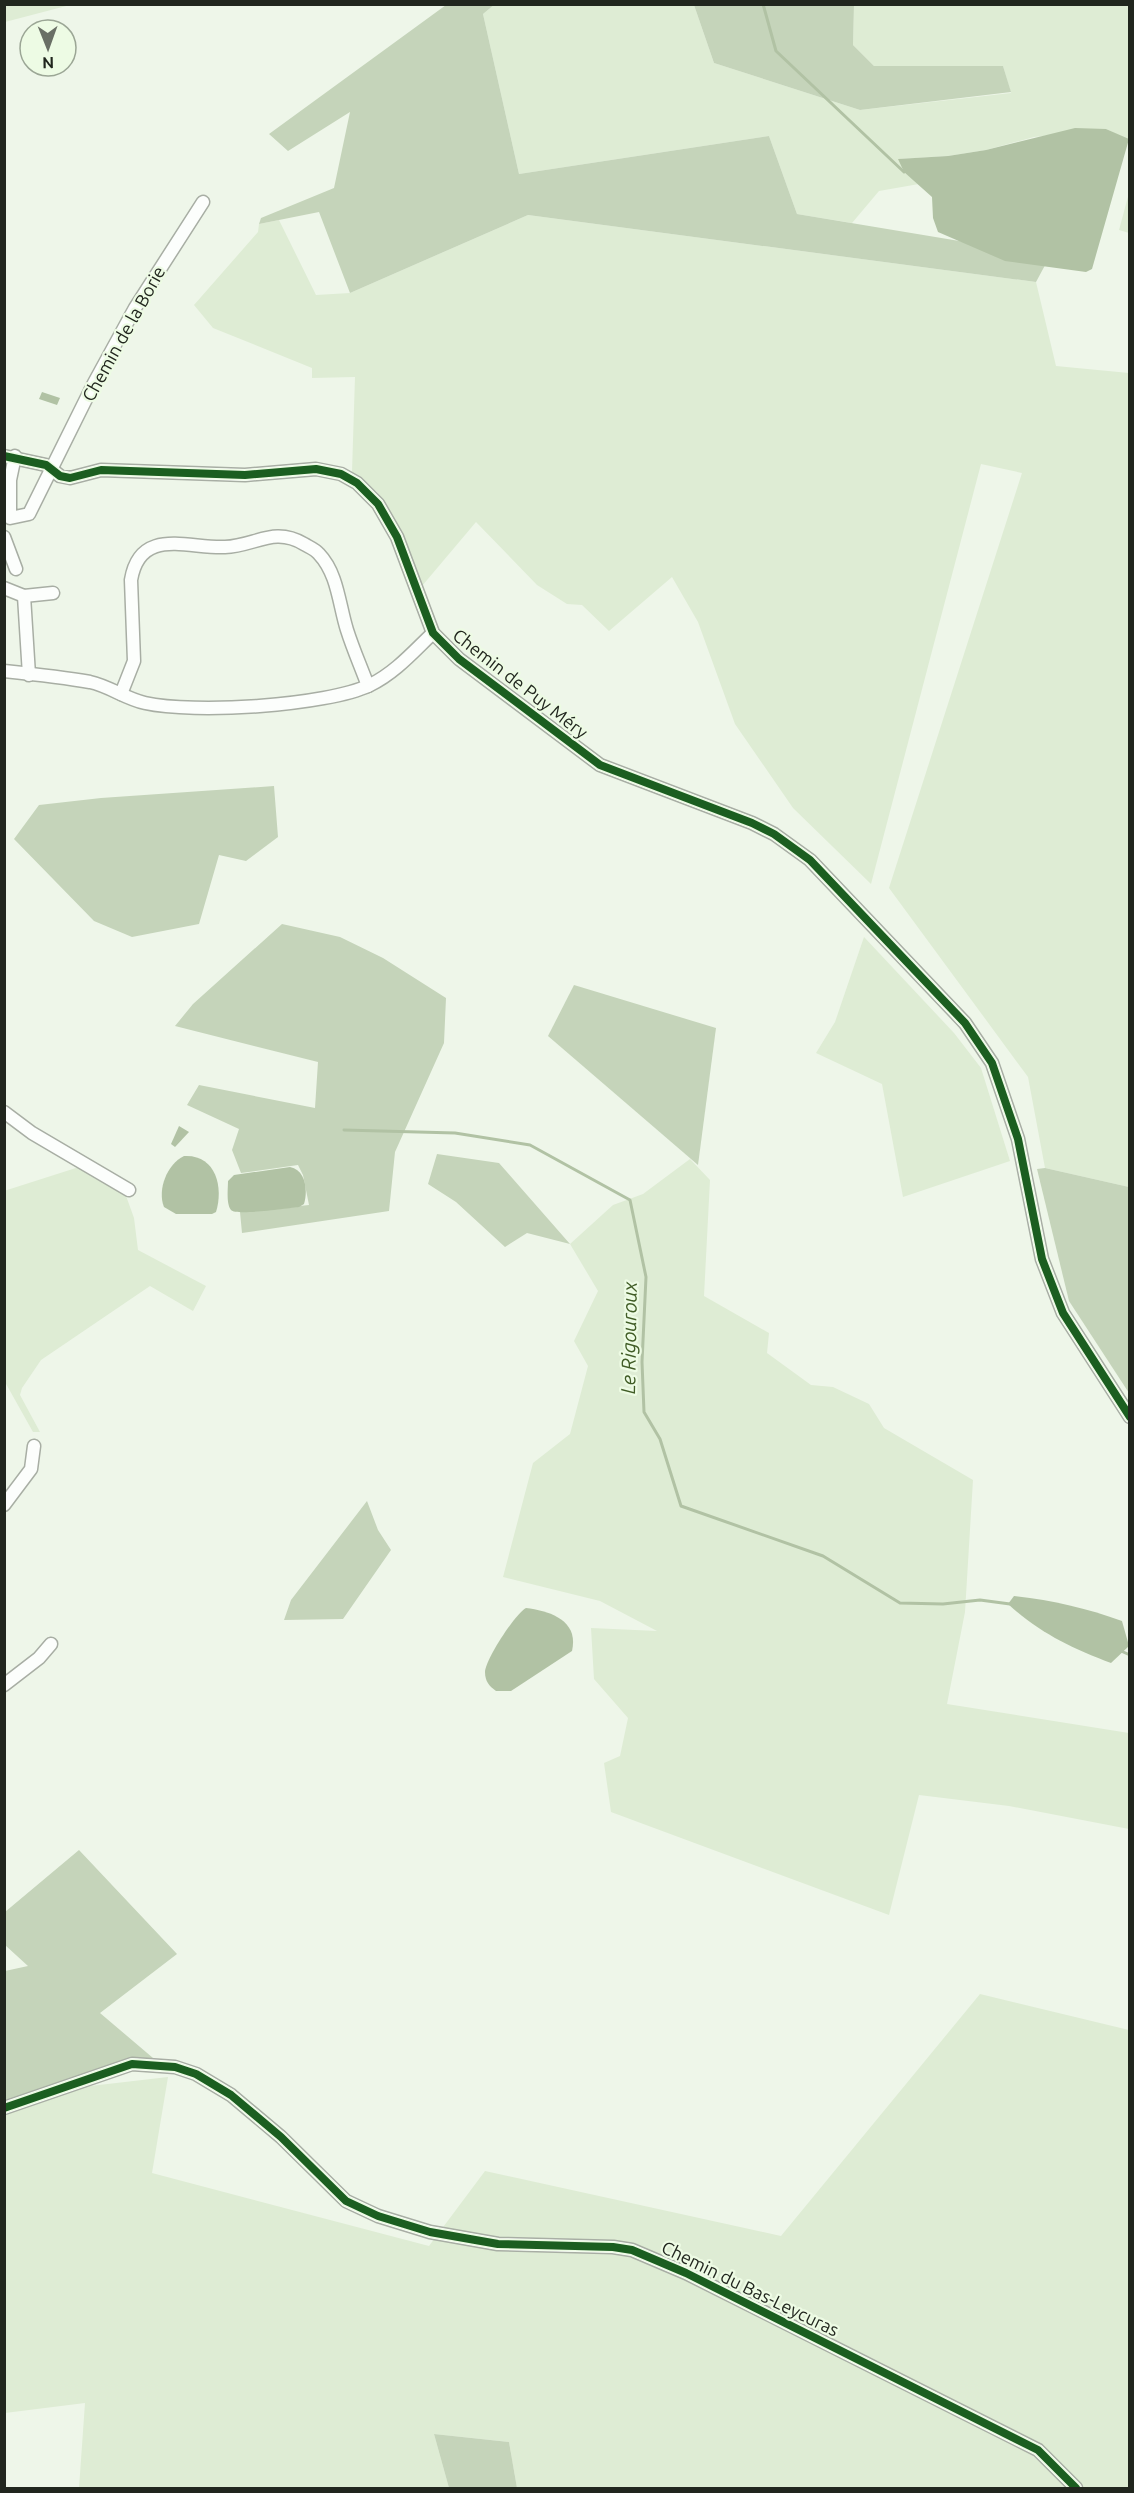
<svg xmlns="http://www.w3.org/2000/svg" width="1134" height="2493" viewBox="0 0 1134 2493" font-family="Ubuntu,sans-serif">
<style>
.green{fill:#deecd4}
.forest{fill:#c5d4ba}
.water{fill:#b1c2a4}
.lines{fill:none;stroke-linecap:round;stroke-linejoin:round}
.stream{stroke:#b1c2a4;stroke-width:3}
.minor-casing{stroke:#a8aea4;stroke-width:15}
.minor{stroke:#fcfefc;stroke-width:12}
.cycleway-casing{stroke:#edfbe4;stroke-width:11}
.cycleway{stroke:#1b5e20;stroke-width:8}
.labels{text-anchor:middle;stroke-width:4.5;stroke-linejoin:round;paint-order:stroke}
.street-label{font-size:18px;fill:#21261e;stroke:#edfbe4}
.water-label{font-size:20px;font-style:italic;fill:#405c26;stroke:#edfbe4}
</style>
<rect width="100%" height="100%" fill="#eef6e9"/>
<!-- green -->
<g class="green">
<polygon points="5,4 70,4 70,5 5,22"/>
<polygon points="495,4 694,5 714,63 860,110 1011,93 1003,66 874,66 853,45 854,5 1129,5 1129,140 1106,129 1034,137 986,150 948,156 899,159 904,172 919,184 879,191 852,223 797,214 769,136 519,174 483,14"/>
<polygon points="1129,193 1129,233 1119,230"/>
<polygon points="528,215 1036,282 1056,366 1129,373 1129,1187 1045,1168 1028,1077 889,888 1022,473 981,464 871,884 793,808 735,724 698,622 672,577 609,631 582,605 567,604 537,585 476,522 422,586 393,516 377,492 352,472 355,377 312,378 312,368 213,328 194,305 258,232 259,224 279,220 316,295 350,293"/>
<polygon points="864,937 954,1033 981,1068 1010,1161 903,1197 882,1084 816,1053 835,1022"/>
<polygon points="690,1159 710,1180 704,1296 769,1333 767,1353 811,1385 833,1387 869,1404 884,1428 973,1480 965,1612 947,1704 1129,1733 1129,1829 1009,1806 919,1795 889,1915 611,1812 604,1763 620,1756 628,1718 594,1679 591,1628 657,1631 600,1601 503,1577 533,1463 570,1434 588,1366 574,1341 598,1291 570,1244 613,1205 643,1194"/>
<polygon points="79,1167 94,1178 125,1193 134,1218 138,1250 206,1286 193,1311 150,1286 41,1360 22,1388 20,1395 40,1432 33,1432 5,1382 4,1191"/>
<polygon points="980,1994 1129,2030 1129,2488 517,2488 509,2442 434,2434 449,2488 79,2488 85,2403 5,2413 4,2096 168,2077 152,2173 429,2246 485,2171 781,2236"/>
</g>
<!-- forest -->
<g class="forest">
<polygon points="495,4 483,14 519,174 769,136 797,214 1050,256 1036,282 528,215 350,293 319,212 259,224 261,218 334,188 350,112 288,151 269,134 446,5"/>
<polygon points="694,5 854,5 853,45 874,66 1003,66 1011,92 860,110 714,63"/>
<polygon points="274,786 278,837 246,861 219,855 199,924 132,937 94,921 14,839 39,805 101,798"/>
<polygon points="282,924 340,937 383,958 446,998 444,1043 395,1152 389,1211 242,1233 240,1212 309,1205 303,1175 298,1165 241,1173 232,1150 239,1129 187,1105 199,1085 315,1108 318,1062 175,1026 193,1004"/>
<polygon points="574,985 716,1028 698,1165 548,1036"/>
<polygon points="437,1154 499,1163 570,1244 527,1233 505,1247 456,1202 428,1184"/>
<polygon points="1045,1168 1129,1187 1129,1393 1069,1301 1037,1169"/>
<polygon points="367,1501 378,1530 391,1550 343,1619 284,1620 291,1600"/>
<polygon points="79,1850 177,1954 100,2013 153,2058 129,2058 5,2101 5,1971 28,1966 5,1945 5,1912"/>
<polygon points="434,2434 509,2442 517,2488 449,2488"/>
</g>
<!-- water -->
<g class="water">
<polygon points="1075,128 1106,129 1129,139 1092,269 1086,272 1005,261 938,232 933,218 932,197 904,172 898,159 948,156 986,150"/>
<polygon points="42,392 60,398 57,405 39,399"/>
<polygon points="179,1126 189,1132 175,1147 171,1144"/>
<path d="M184,1156C215,1154 224,1186 216,1212L212,1214H176L164,1207C157,1190 167,1164 184,1156Z"/>
<path d="M290,1167C306,1170 308,1191 304,1204L299,1207C289,1208 236,1216 231,1210C226,1204 228,1188 228,1181L234,1175Z"/>
<path d="M1014,1596C1052,1600 1086,1608 1122,1621L1129,1646L1111,1663C1071,1648 1040,1633 1008,1604Z"/>
<path d="M526,1608C551,1611 579,1621 572,1651L511,1691H496C489,1686 485,1681 485,1672C485,1660 515,1614 526,1608Z"/>
</g>
<g class="lines">
<!-- stream -->
<g class="stream">
<polyline points="763,4 776,51 904,172"/>
<polyline points="344,1130 455,1133 530,1145 630,1200 646,1277 642,1362 644,1412 660,1439 681,1506 823,1556 900,1603 943,1604 980,1600 1010,1604"/>
<polyline points="1121,1651 1130,1655"/>
</g>
<defs>
<g id="minor">
<polyline points="4,456 46,465 60,476 70,478 101,470 245,475 316,469 341,474 357,483 378,504 397,537 433,633 459,659 600,765 752,823 774,834 810,860 965,1023 992,1063 1018,1139 1042,1259 1063,1313 1130,1417"/>
<polyline points="15,456 10,480 10,518 29,514 94,383 135,308 203,202"/>
<polyline points="4,537 16,569"/>
<polyline points="4,588 24,596 53,593"/>
<polyline points="24,596 29,675"/>
<path d="M4,671C33,674 62,677 90,682C109,686 126,699 145,703C194,714 326,706 370,685C395,673 414,651 433,633"/>
<path d="M121,694L134,661L131,580C140,526 189,549 225,547C255,546 274,526 304,544C309,547 315,549 319,554C338,574 339,605 347,630C353,649 361,667 368,686"/>
<polyline points="4,1112 32,1133 129,1190"/>
<polyline points="4,1505 31,1469 34,1446"/>
<polyline points="4,1685 39,1658 51,1644"/>
<polyline points="4,2108 132,2064 175,2067 196,2074 231,2095 281,2137 346,2201 378,2216 430,2232 498,2244 613,2247 632,2250 686,2273 1038,2450 1076,2488"/>
</g>
</defs>
<!-- minor casing -->
<use href="#minor" class="minor-casing"/>
<!-- minor -->
<use href="#minor" class="minor"/>
<defs>
<g id="cycleway">
<polyline points="4,456 46,465 60,476 70,478 101,470 245,475 316,469 341,474 357,483 378,504 397,537 433,633 459,659 600,765 752,823 774,834 810,860 965,1023 992,1063 1018,1139 1042,1259 1063,1313 1130,1417"/>
<polyline points="4,2108 132,2064 175,2067 196,2074 231,2095 281,2137 346,2201 378,2216 430,2232 498,2244 613,2247 632,2250 686,2273 1038,2450 1076,2488"/>
</g>
</defs>
<!-- cycleway casing -->
<use href="#cycleway" class="cycleway-casing"/>
<!-- cycleway -->
<use href="#cycleway" class="cycleway"/>
</g>
<g class="labels">
<!-- street labels -->
<g class="street-label">
<text transform="translate(124 334) rotate(-61)" y="6">Chemin de la Borie</text>
<text transform="translate(520 684) rotate(38)" y="6">Chemin de Puy Méry</text>
<text transform="translate(750 2289) rotate(26)" y="6">Chemin du Bas-Leycuras</text>
</g>
<!-- water labels -->
<g class="water-label">
<text transform="translate(629 1338) rotate(-89)" y="7">Le Rigouroux</text>
</g>
</g>
<!-- border -->
<rect width="1134" height="2493" fill="none" stroke="#21261e" stroke-width="12"/>
<!-- north arrow -->
<g transform="translate(48 48) rotate(179)"><circle r="28" fill="#edfbe4" stroke="#9ba695" stroke-width="1.5"/>
<path d="M0-4.5L10 22L0 15L-10 22Z" fill="#696f65"/>
<text y="-9" font-size="16" font-weight="bold" text-anchor="middle" fill="#21261e">N</text>
</g>
</svg>
